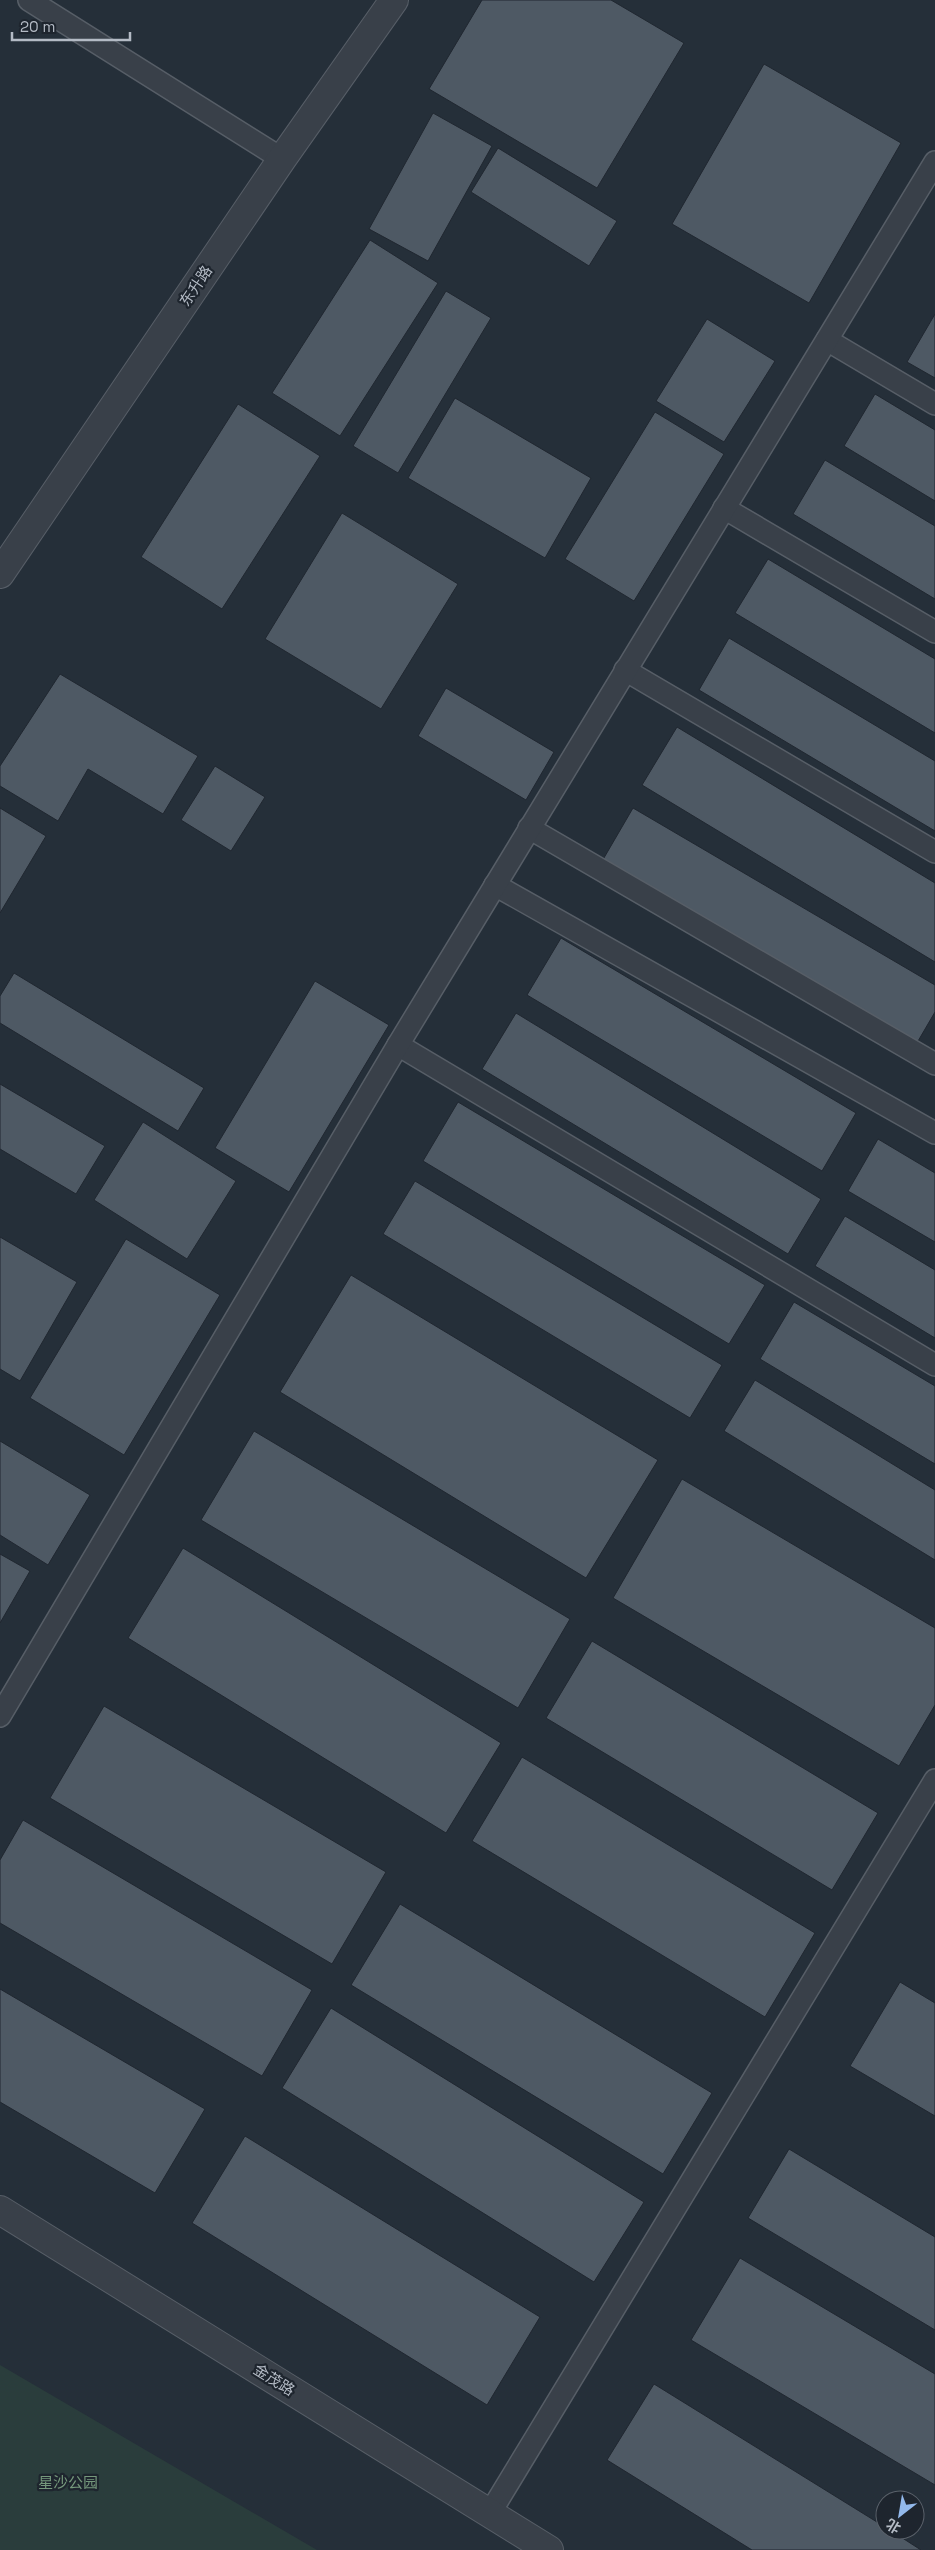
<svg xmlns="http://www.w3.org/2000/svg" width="935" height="2550" viewBox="0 0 935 2550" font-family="'Space Grotesk','Noto Sans SC',sans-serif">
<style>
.green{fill:#2a3d3c}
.building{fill:#4e5964;stroke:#202730}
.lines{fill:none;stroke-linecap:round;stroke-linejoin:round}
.lane-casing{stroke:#575e67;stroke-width:24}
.street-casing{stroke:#575e67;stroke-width:30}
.lane{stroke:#394049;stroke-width:21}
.street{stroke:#394049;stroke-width:28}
.labels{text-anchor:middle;stroke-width:4.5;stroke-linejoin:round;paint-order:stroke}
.street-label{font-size:15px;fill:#b4bbc5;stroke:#1e252e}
.park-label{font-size:15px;fill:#75987c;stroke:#1e252e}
</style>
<rect width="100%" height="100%" fill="#252f39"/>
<!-- green -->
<polygon class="green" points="0,2365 317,2550 0,2550"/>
<!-- building -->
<g class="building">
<polygon points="482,0 611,0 684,43 597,188 429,89"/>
<polygon points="764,64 901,143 809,303 672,224"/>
<polygon points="433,113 492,146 428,261 369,229"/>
<polygon points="498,148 617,221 589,266 471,192"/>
<polygon points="370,240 438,283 340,436 272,393"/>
<polygon points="446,291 491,318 398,473 353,446"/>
<polygon points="935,314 935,378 907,362"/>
<polygon points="707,319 775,361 724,442 656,401"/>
<polygon points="875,394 935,430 935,501 844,446"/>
<polygon points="455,398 591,478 545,558 408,478"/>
<polygon points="238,404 320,456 222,609 141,557"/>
<polygon points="655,412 724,454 634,601 565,559"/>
<polygon points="825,460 935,526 935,599 793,514"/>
<polygon points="342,513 458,584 381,709 265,639"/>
<polygon points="768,559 935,659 935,733 735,613"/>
<polygon points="729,638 935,761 935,831 699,690"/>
<polygon points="60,674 198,756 163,814 88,769 58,821 0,786 0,766"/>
<polygon points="446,688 554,752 526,800 418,736"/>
<polygon points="677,727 935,883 935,962 642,785"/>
<polygon points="215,766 265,797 231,851 181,820"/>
<polygon points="0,808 46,836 0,913"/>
<polygon points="633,808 935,985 935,1012 914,1048 601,863"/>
<polygon points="561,938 856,1113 822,1171 527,995"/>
<polygon points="14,973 204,1088 178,1131 0,1023 0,996"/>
<polygon points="315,981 389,1025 289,1192 215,1148"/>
<polygon points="516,1013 821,1199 788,1254 482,1069"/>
<polygon points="0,1084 105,1146 76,1194 0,1149"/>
<polygon points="458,1102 765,1285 729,1344 423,1161"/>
<polygon points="143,1122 236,1181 187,1259 94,1200"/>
<polygon points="878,1139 935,1173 935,1242 848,1191"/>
<polygon points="415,1181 722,1365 690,1418 383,1234"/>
<polygon points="845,1216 935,1270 935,1338 815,1266"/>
<polygon points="0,1237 77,1282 20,1381 0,1369"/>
<polygon points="126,1239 220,1295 124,1455 30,1398"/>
<polygon points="351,1275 658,1460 586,1578 280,1392"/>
<polygon points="794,1302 935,1386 935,1464 760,1359"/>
<polygon points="755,1380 935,1490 935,1560 724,1431"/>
<polygon points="254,1431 570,1619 518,1708 201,1520"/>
<polygon points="0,1441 90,1495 48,1565 0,1535"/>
<polygon points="682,1479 935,1628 935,1705 899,1766 613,1598"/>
<polygon points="183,1548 501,1743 446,1833 128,1638"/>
<polygon points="0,1554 30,1571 0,1623"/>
<polygon points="592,1641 878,1813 832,1890 546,1718"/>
<polygon points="104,1706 386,1872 332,1964 50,1798"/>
<polygon points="522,1757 815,1933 765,2017 472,1841"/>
<polygon points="23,1820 312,1990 262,2076 0,1923 0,1860"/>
<polygon points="400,1904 712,2093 663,2174 351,1985"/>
<polygon points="900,1982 935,2003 935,2116 850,2066"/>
<polygon points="0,1989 205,2109 155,2193 0,2102"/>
<polygon points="331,2008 644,2202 594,2282 282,2088"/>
<polygon points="245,2136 540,2317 487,2405 192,2223"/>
<polygon points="789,2149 935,2237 935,2330 748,2218"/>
<polygon points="740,2258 935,2374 935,2485 691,2340"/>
<polygon points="654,2384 885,2527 885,2530 890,2530 921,2550 752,2550 607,2460"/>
</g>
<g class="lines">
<defs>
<g id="lane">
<polyline points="29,0 282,159"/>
<polyline points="827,340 935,404"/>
<polyline points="724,508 935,632"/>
<polyline points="625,670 935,852"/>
<polyline points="529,828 935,1064"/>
<polyline points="495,885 935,1133"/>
<polyline points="398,1045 935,1365"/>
<polyline points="0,1716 398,1045 935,162"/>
<polyline points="490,2513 935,1780"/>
</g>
<g id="street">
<polyline points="0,574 282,159 394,0"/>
<polyline points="0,2210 549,2550"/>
</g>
</defs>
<!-- lane casing -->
<use href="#lane" class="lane-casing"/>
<!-- street casing -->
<use href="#street" class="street-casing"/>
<!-- lane -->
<use href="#lane" class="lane"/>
<!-- street -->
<use href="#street" class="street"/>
</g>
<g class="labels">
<!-- street labels -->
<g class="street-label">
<text transform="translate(196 286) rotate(-56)" y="5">东升路</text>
<text transform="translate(274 2380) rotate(32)" y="5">金茂路</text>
</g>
<!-- park labels -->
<g class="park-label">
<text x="68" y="2488">星沙公园</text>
</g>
</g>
<!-- north arrow -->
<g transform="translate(900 2515) rotate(211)"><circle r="24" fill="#1e252e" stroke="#5a616a"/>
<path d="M0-4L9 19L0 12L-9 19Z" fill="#93b9eb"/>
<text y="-8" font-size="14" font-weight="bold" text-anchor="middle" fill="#b4bbc5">北</text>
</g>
<!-- scale -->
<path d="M12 32v8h118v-8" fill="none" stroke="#b4bbc5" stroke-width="2.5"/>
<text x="20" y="32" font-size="15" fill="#b4bbc5" stroke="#1e252e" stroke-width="4" paint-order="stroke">20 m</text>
</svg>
